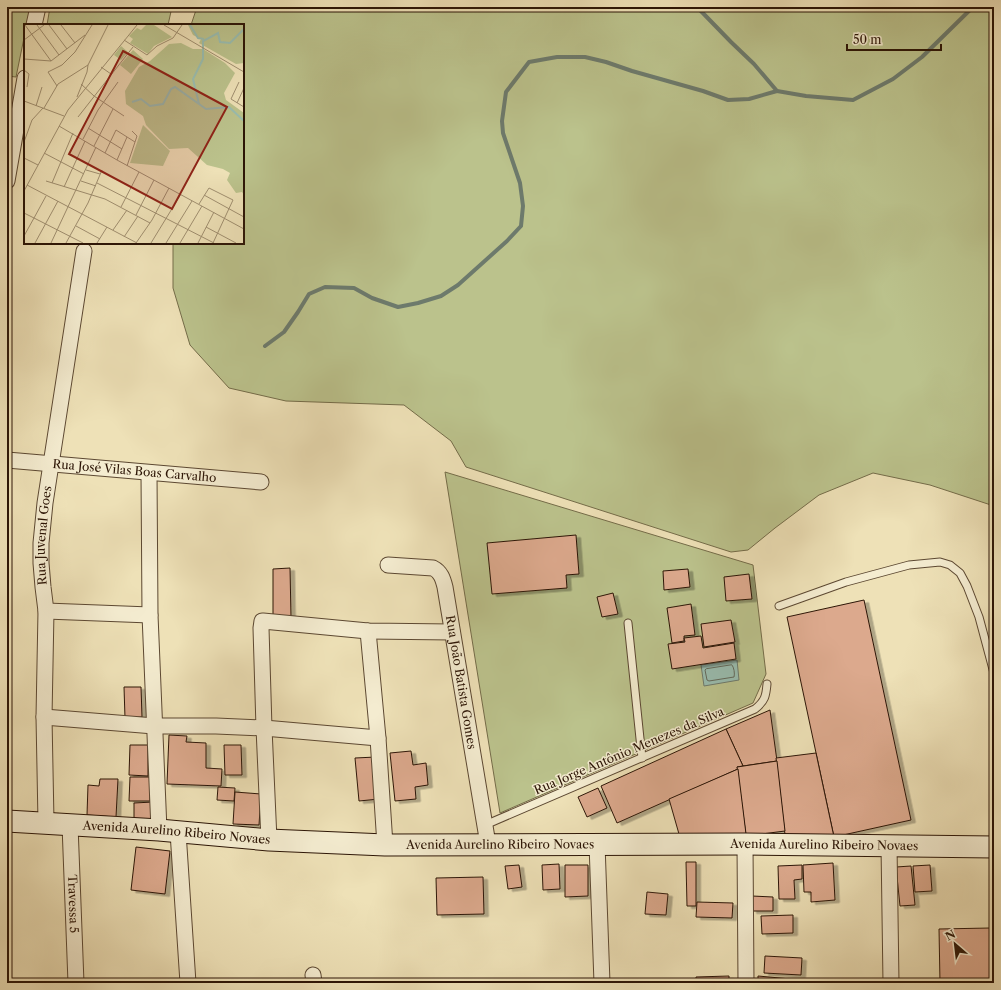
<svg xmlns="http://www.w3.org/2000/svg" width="1001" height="990" viewBox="0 0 1001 990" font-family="'Libre Caslon Text',serif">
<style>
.green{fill:#bbc28c;stroke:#746c49}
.water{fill:#99bdb0;stroke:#6d7a6c}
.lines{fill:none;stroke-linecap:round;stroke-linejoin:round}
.shore{stroke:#62695b;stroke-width:1}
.stream{stroke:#6d7a6c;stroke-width:4}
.building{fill:#dca98d;stroke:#2c1506;filter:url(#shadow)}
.lane-casing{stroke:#5c4832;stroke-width:9}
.street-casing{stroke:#5c4832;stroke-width:17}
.secondary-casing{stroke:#2c1506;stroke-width:23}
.lane{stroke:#f4ecd0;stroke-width:7}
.street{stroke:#f4ecd0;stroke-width:15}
.secondary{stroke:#f4ecd0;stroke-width:21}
.labels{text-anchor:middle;stroke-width:3;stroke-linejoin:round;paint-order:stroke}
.street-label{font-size:12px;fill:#2c1506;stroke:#f4ecd0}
.inset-river{fill:none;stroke:#99bdb0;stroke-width:2}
.inset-road{fill:none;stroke:#a08f70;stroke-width:1}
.view{fill:#8f2418;fill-opacity:0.15;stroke:#8f2418;stroke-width:2}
.inset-edge{fill:none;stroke:#2c1506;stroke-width:2}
</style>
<defs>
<filter id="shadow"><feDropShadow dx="4.5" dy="2.5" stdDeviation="0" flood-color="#0004"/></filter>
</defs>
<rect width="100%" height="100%" fill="#eee1b7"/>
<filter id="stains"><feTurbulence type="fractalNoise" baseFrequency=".005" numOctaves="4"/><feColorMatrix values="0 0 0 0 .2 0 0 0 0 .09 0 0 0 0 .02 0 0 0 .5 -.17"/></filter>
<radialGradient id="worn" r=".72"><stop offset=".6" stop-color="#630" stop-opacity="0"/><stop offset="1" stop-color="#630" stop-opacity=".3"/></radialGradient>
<!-- green -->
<g class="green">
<polygon points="7,7 31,7 27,25 25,25 25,33 16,77 7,76"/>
<polygon points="50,7 172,7 168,25 47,25"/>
<polygon points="197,7 994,7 994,506 930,485 873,473 819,495 775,528 748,550 731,552 466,467 451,441 404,405 286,401 229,388 190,345 173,288 173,243 243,243 243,25 191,25"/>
<polygon points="445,472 753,565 766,674 753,703 500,813"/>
</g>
<!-- water -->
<polygon class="water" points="737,660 739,680 704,686 701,665"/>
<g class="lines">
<!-- shore -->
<path class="shore" d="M732,665C734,667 735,674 734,677L709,681L707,680L705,670L706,669Z"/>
<!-- stream -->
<g class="stream">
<polyline points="697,7 731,42 754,64 777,91 806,96 853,100 893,79 922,57 973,7"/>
<polyline points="265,346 284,332 298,312 309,294 325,287 354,288 372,298 398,307 418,303 441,296 458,285 507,241 521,226 523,206 520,183 503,133 502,121 506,92 529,62 557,57 585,57 606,62 632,71 703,91 728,100 749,99 777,91"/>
</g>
</g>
<!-- building -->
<g class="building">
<polygon points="576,535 579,574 566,575 567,588 492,594 487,543"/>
<polygon points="290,568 291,617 273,618 273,569"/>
<polygon points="688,569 690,587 664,590 663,571"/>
<polygon points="749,574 752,599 726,601 724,577"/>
<polygon points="613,593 618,614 602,617 597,597"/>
<polygon points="864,600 911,820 834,837 787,617"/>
<polygon points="691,604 695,635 684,636 684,641 672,643 667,608"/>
<polygon points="731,620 735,642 704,647 701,624"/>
<polygon points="701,636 703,648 734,643 736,659 672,669 668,644 685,642 684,638"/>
<polygon points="124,687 141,687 142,717 125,718"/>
<polygon points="770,710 777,761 743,766 726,729"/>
<polygon points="726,729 743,766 737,767 738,769 617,823 601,786"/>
<polygon points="169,735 187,736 186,742 206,743 206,768 222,769 221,786 167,784"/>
<polygon points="130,745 148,745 148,776 129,775"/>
<polygon points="224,745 241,745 242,775 225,775"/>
<polygon points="411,751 413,765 426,763 428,785 415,787 416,799 395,801 390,753"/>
<polygon points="816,753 834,837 786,843 776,758"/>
<polygon points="376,757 379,799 359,801 355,758"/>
<polygon points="777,761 785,831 746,836 737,767"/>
<polygon points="738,769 747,842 679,834 669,799"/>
<polygon points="130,777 150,777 150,801 129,801"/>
<polygon points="100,779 118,779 116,817 87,815 88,785 99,786"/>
<polygon points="218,787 235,788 234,801 217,800"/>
<polygon points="598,788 607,808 587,817 578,797"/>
<polygon points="235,792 261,794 259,825 233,824"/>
<polygon points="153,802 153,823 134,823 134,803"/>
<polygon points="136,847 170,851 165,894 131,890"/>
<polygon points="686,862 696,862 696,906 687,906"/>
<polygon points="833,863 835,900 811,902 811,892 804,892 803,865"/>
<polygon points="559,864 560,889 543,890 542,865"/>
<polygon points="519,865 522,887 508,889 505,866"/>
<polygon points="565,865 588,865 588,896 565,897"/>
<polygon points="802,865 802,879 794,880 795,899 779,899 778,866"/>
<polygon points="930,865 932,891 915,892 913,866"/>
<polygon points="911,866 915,905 900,906 896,867"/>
<polygon points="483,877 484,914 437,915 436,878"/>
<polygon points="647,892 668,894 666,915 645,914"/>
<polygon points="752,896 773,897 773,911 752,911"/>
<polygon points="697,902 733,903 732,918 696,917"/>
<polygon points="793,915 793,933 762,934 761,916"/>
<polygon points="990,928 991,983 940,983 939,929"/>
<polygon points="765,956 802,958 801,975 764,973"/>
<polygon points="729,976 729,983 696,983 696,977"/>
<polygon points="758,976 791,979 791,983 758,983"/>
</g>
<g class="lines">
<defs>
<g id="lane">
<polyline points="779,606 846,582 909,565 940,562 950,565 960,573 967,586 979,617 994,673"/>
<polyline points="628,623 642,758"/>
<path d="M485,825L755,709C765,701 766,696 767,684"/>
</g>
<g id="street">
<polyline points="34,25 38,7"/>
<polyline points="7,181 25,78"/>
<path id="s1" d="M7,460L261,482"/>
<polyline points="149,473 150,615 159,830"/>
<path id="s2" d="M388,565L433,568C441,572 443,579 445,587L488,844"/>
<polyline points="46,611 150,615"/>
<polyline points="368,631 378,738 385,845"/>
<polyline points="44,717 154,726 216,726 264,728 378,738"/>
<path id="s3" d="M46,822L44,717L46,611L43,587L41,563V543L45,503L84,251"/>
<path id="s4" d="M70,825L76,983"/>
<polyline points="178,832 188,983"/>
<polyline points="269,840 264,728 261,628 262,621 263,621 368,631 452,632"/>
<polyline points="597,844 602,983"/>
<polyline points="745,844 746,983"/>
<polyline points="889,845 891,983"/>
<polyline points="313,975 314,983"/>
</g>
<g id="secondary">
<path id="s5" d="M7,821L159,830L269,840L385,845L745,844L994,847"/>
</g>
</defs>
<!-- lane casing -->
<use href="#lane" class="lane-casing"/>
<!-- street casing -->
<use href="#street" class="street-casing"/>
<!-- secondary casing -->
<use href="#secondary" class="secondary-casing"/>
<!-- lane -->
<use href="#lane" class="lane"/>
<!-- street -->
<use href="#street" class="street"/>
<!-- secondary -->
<use href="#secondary" class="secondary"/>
</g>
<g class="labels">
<!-- street labels -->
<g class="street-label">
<text dy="4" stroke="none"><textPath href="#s1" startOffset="128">Rua José Vilas Boas Carvalho</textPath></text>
<text dy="4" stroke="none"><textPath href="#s3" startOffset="287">Rua Juvenal Goes</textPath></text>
<text dy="4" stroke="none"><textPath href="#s2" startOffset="165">Rua João Batista Gomes</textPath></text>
<text transform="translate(629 751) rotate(-23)" y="4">Rua Jorge Antônio Menezes da Silva</text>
<text dy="4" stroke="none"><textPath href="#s5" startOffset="170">Avenida Aurelino Ribeiro Novaes</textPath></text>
<text dy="4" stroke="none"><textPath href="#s5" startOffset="494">Avenida Aurelino Ribeiro Novaes</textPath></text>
<text dy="4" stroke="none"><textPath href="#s5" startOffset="818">Avenida Aurelino Ribeiro Novaes</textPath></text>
<text dy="4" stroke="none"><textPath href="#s4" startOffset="79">Travessa 5</textPath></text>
</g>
</g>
<!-- overview -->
<g transform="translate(24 24)">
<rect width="220" height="220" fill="#eee1b7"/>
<path d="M122,1H130L148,13L130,22L124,30L106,19L109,15L105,12L113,4L117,6ZM164,1H220V39L212,40L175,19L177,15L169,11ZM157,19L169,25H179L201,39L211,49L200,69L202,76L220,89V171L218,168L212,169L203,156L206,149L199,145L183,141L164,124L145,125L122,101L119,92L102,80L101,67L115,43L126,37L145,20ZM97,22L104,28L97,36L90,31ZM109,26L119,35L107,50L96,41ZM119,101L146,127L139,142L106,139Z" fill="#bbc28c"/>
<path class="inset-river" d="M166,1L174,14L180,15M220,5L206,19L196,18L194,9L179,17V35L169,55L175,80L182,85L205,83L220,97M108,78L117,75L126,82L139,80L147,65L151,63L175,80"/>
<path class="inset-road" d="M1,1L27,37M13,1L35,31M25,1L43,25M37,1L51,19M140,1L220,48M0,16L20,1M100,16L123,31L133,22L149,14L158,1M0,35L27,37L61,11M77,43L87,50M0,46L5,50L3,63M215,58L207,75L220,83M57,60L70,72L100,92M33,62L24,48L38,41L51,28L68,1M53,73L63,48L64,41L84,1M0,77L40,92M213,79L220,64M12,82L18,63M20,84L34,60L64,41M54,93L109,23M35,102L93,136L220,205M64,104L98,125M59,115L74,86L94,58M0,118L8,96L19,84M70,122L89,85M20,129L60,150M81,129L92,106L111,118M0,134L14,141M93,136L103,113M103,142L113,112L108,107M62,146L76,150M22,157L81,175L126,199M57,157L72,162M28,159L49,109M73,159L190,219M3,161L113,219M40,163L61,117M0,167L44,86L113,1M180,171L220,193M22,172L10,194L59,219M175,180L185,164L209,176L189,219M97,183L115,148M0,189L10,194L0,212M112,191L130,156M52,202L76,215M182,203L212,219M89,206L103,186M100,213L114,192M11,219L34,177M27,219L72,123M42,219L64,179L78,146M73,219L83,203M112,219L128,196L145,164M127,219L157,170M142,219L168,177M156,219L178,182M174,219L190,188"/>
<path class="view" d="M99,27L203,83L148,185L45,130Z"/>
<rect width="220" height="220" class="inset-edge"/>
</g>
<!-- margin -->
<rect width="1001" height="990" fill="none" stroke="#eee1b7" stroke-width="24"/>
<rect x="8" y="8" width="985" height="974" fill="none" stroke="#2c1506" stroke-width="2"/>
<rect x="12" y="12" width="977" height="966" fill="none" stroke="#2c1506"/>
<!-- north arrow -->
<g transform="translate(955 944) rotate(332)" stroke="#f4ecd0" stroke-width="3" paint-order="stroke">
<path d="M0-3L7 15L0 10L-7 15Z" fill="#2c1506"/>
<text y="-6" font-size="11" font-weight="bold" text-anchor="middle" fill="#2c1506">N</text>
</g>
<!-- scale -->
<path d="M847 44v6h94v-6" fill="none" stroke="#2c1506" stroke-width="2"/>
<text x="853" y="44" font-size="12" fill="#2c1506" stroke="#f4ecd0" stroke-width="3" paint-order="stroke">50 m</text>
<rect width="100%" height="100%" filter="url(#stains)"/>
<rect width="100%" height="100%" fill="url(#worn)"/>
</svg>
